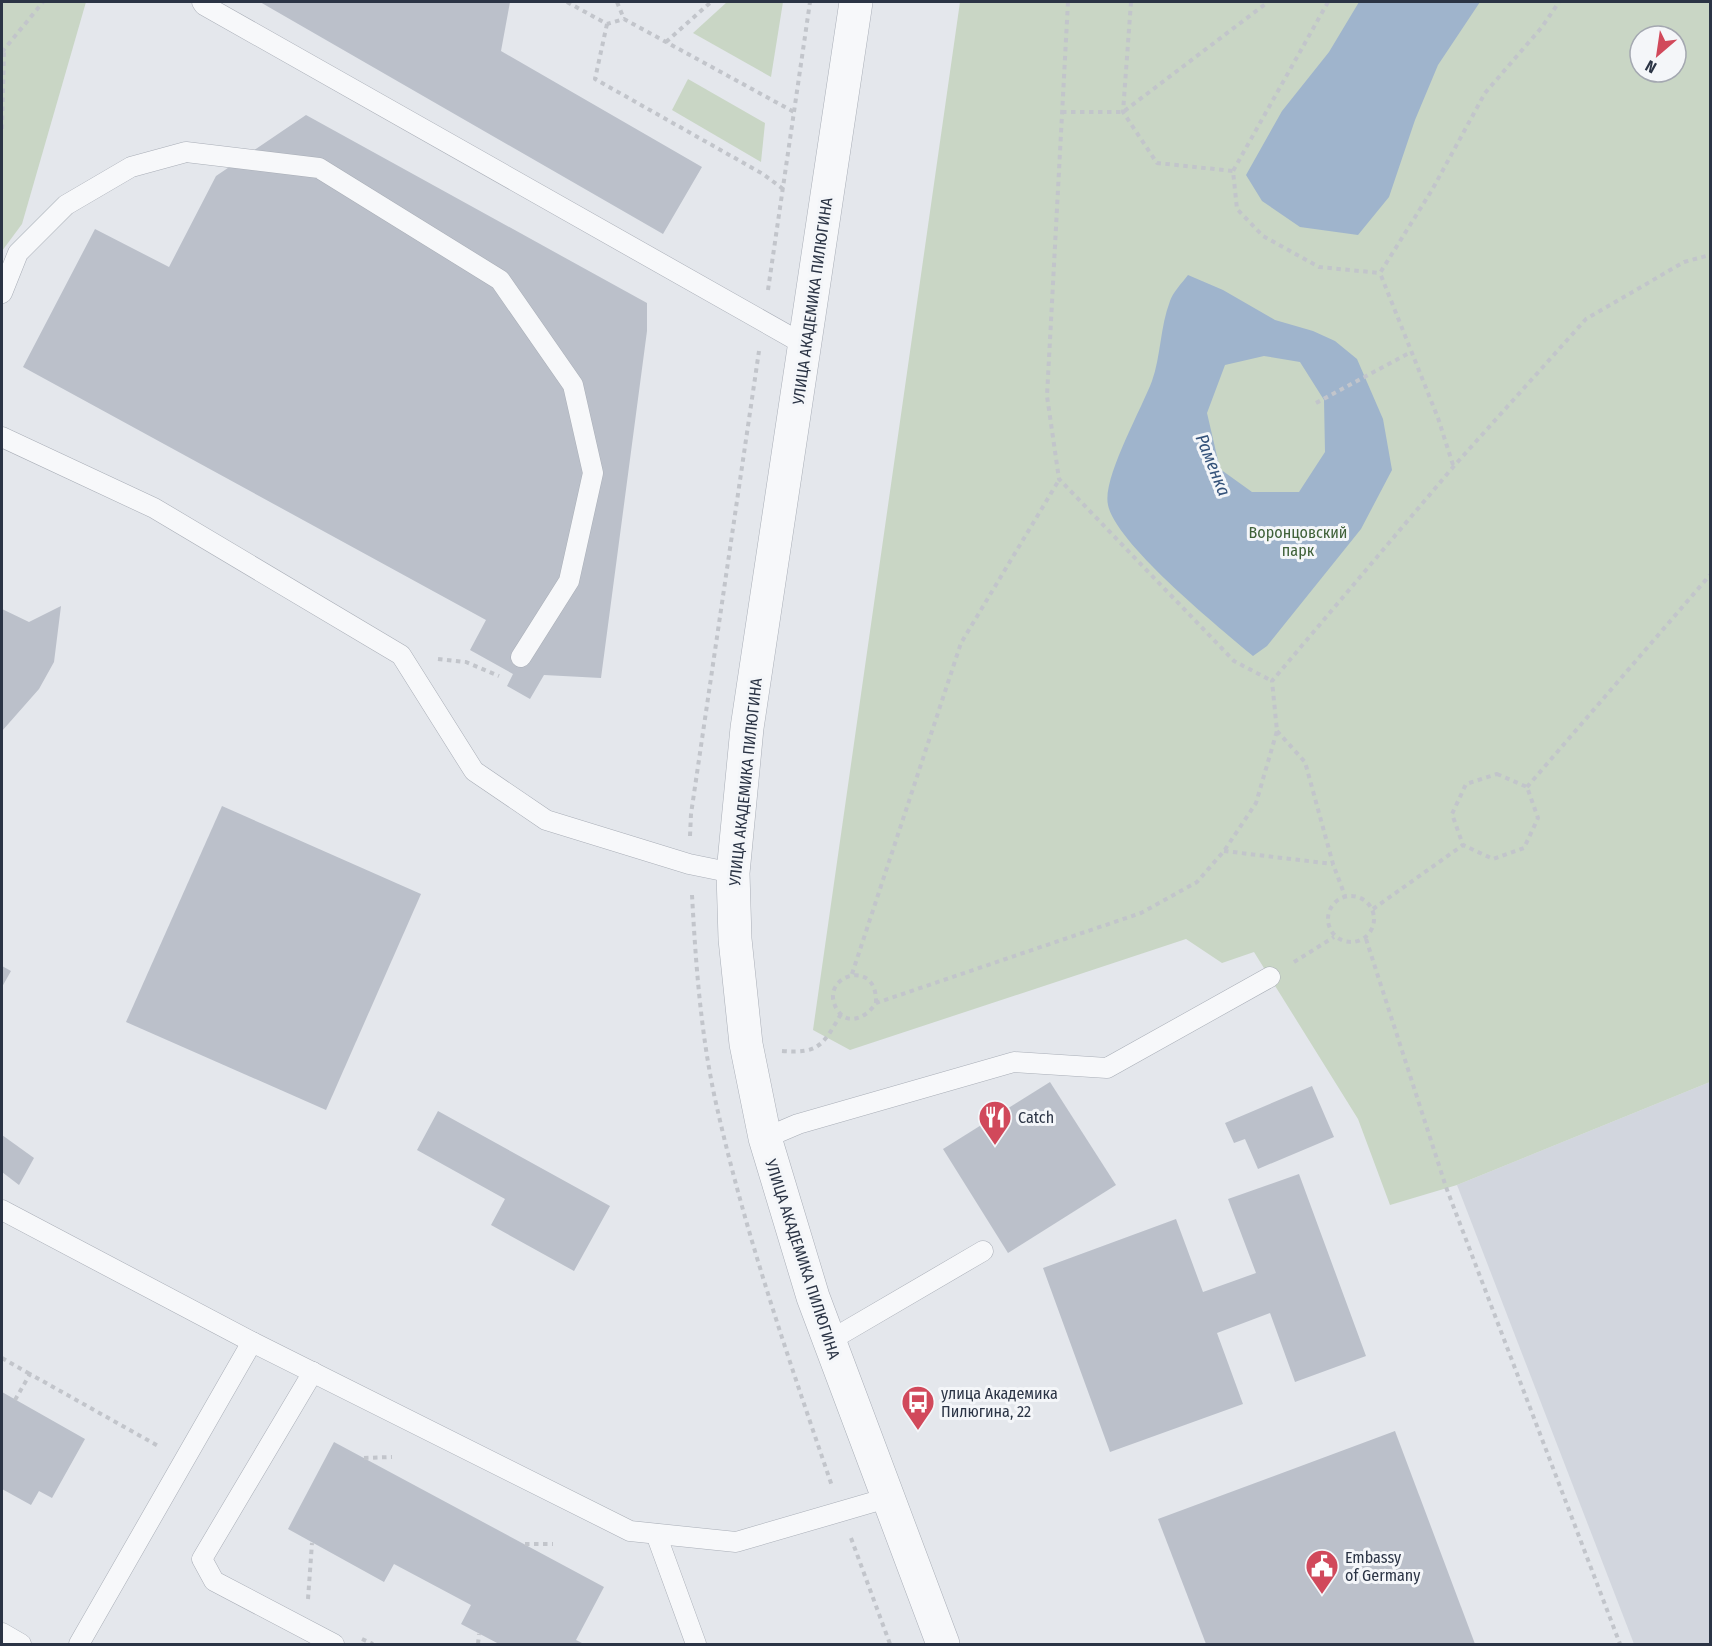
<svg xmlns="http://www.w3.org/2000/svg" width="1712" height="1646" viewBox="0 0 1712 1646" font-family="'Fira Sans Condensed',sans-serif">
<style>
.built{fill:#d2d6de}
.green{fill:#c9d6c5;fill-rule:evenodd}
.water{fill:#9fb4cc;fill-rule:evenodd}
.building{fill:#bbc0ca}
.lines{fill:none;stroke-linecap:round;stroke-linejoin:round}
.service-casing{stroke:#a9aeb7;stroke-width:21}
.tertiary-casing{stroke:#a9aeb7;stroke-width:34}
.path{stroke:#c2c5cb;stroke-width:4;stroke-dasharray:4.5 4.5;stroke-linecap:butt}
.service{stroke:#f7f8fa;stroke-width:20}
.tertiary{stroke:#f7f8fa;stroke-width:33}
.labels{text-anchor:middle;stroke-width:6;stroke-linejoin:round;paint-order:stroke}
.street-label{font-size:16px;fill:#2b3445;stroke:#f4f6f9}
.park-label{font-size:16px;fill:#3f6138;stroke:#f4f6f9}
.poi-label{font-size:16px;fill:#2b3445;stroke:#f4f6f9;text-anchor:start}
.water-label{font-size:18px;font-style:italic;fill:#34527a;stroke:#f4f6f9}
</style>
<rect width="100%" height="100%" fill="#e4e7ec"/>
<!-- built -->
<polygon class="built" points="1710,1082 1710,1644 1634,1644 1457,1185"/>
<!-- green -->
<g class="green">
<polygon points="2,2 86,2 22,224 2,251"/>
<polygon points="727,2 783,2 771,77 693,33"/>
<path d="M960,2H1710V1082L1457,1185L1390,1205L1358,1119L1254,952L1222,963L1186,939L850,1050L813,1030ZM1640,36H1676V72H1640Z"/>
<polygon points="688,79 765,123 761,162 672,110"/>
</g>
<!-- water -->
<g class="water">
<polygon points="1359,2 1480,2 1438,65 1415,120 1389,197 1358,235 1300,227 1262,201 1246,175 1282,111 1329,52"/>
<path d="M1188,275L1223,290L1275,320L1313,331L1335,341L1357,359L1383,419L1392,470L1361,529L1267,646L1253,656C1221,629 1116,544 1108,505C1102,479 1141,410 1152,381C1161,356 1160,327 1170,301C1173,292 1182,283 1188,275ZM1264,356L1300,362L1324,400L1325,452L1299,492H1252L1220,469L1207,413L1225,365Z"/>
</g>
<!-- building -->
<g class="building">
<polygon points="260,2 510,2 501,51 702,167 663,234"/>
<polygon points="306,115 647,303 647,331 601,678 544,675 530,699 507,686 513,674 470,650 486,620 23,367 95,229 169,267 216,176"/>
<polygon points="61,606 54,662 39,689 2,731 2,609 29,622"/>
<polygon points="222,806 421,894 326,1110 126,1022"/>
<polygon points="2,966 11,971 2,987"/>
<polygon points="1050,1082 1116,1185 1008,1253 943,1149"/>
<polygon points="1312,1086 1334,1137 1258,1169 1245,1139 1234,1143 1225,1123"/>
<polygon points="438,1111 610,1206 574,1271 491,1225 505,1199 417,1150"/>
<polygon points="2,1135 34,1158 19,1185 2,1172"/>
<polygon points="1299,1174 1366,1356 1295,1382 1270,1313 1217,1333 1243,1404 1110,1452 1043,1268 1176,1219 1203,1292 1256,1273 1228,1199"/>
<polygon points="2,1392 85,1439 52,1498 39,1491 31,1505 2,1489"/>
<polygon points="1395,1431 1475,1644 1206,1644 1158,1519"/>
<polygon points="334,1442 604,1587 576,1640 584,1644 499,1644 461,1624 471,1605 394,1564 384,1582 288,1529"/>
</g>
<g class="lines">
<defs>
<g id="service">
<polyline points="202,2 204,5 805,345"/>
<polyline points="2,293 18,253 66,205 131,167 186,152 319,168 500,280 573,385 593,473 569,581 521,657"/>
<polyline points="2,437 154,508 401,655 474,771 546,820 689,864 733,873"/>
<polyline points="765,1138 798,1124 1014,1062 1107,1068 1270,977"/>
<polyline points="2,1210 252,1342 630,1531 736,1542 887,1498"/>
<polyline points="829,1341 983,1251"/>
<polyline points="313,1372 202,1559 214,1581 334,1644"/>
<polyline points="656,1534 696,1644"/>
<polyline points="2,1633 21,1644"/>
<polyline points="79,1644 252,1342"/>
</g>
<polyline id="tertiary" points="856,2 747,728 733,873 735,939 746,1044 765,1138 813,1297 943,1644"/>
</defs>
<!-- service casing -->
<use href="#service" class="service-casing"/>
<!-- tertiary casing -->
<use href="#tertiary" class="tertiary-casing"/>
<!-- path -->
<g class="path">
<polyline points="567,2 607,24 624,19 794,112"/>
<polyline points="617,2 624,19"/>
<polyline points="1068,2 1047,396 1059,479 1234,661 1272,681"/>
<polyline points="1131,2 1123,112 1157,163 1233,171"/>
<polyline points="1328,2 1233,171 1237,209 1263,236 1319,267 1380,273"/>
<polyline points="607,24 595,79 763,174 783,189"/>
<polyline points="666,42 711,2"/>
<polyline points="2,52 43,2"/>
<polyline points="1062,112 1123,112 1268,2"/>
<polyline points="2,129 4,51"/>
<polyline points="768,290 810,2"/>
<polyline points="1316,403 1411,352"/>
<polyline points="1453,465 1438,418 1380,273 1432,190 1485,93 1542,27 1559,2"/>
<polyline points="438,659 466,662 499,676"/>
<polyline points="1277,731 1305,762 1333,864 1345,896"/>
<polygon points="1497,774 1527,787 1538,818 1524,848 1493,859 1463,845 1452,814 1466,784"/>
<polyline points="1527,787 1710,575"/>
<polyline points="690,836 691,814 759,351"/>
<polyline points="1224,851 1333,864"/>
<path d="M692,895C696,967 701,1040 718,1112C747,1239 790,1363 832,1486"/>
<circle cx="1351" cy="919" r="23"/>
<polyline points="1373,909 1463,845"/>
<polyline points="1366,939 1446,1187 1620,1644"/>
<polyline points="1294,962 1334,937"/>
<polyline points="852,974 961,643 1059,480"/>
<path d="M876,1003C878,955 815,977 838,1011C849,1027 868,1016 876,1003L1141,913L1197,882L1224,851L1256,803L1277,731L1272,681L1454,466L1586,319L1684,262L1710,255"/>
<path d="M782,1051C819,1054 823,1045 841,1014"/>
<polyline points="2,1358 30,1374"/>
<polyline points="15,1400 30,1374 160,1447"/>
<polyline points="364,1458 392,1457"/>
<polyline points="851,1538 890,1644"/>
<polyline points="525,1544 553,1544"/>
<polyline points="308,1599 312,1543"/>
<polyline points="362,1639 373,1644"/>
<polyline points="478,1644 479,1634"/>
</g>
<!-- service -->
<use href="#service" class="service"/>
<!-- tertiary -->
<use href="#tertiary" class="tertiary"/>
</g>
<!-- icons -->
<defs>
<symbol id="restaurant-pin" viewBox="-11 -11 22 30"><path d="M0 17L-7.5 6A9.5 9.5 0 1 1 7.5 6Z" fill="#d1495b" stroke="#f4f6f9"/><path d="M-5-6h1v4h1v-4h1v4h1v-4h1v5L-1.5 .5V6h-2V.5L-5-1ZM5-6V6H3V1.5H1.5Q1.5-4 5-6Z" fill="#fff"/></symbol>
<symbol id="bus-pin" viewBox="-11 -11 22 30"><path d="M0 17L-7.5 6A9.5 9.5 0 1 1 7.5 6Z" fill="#d1495b" stroke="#f4f6f9"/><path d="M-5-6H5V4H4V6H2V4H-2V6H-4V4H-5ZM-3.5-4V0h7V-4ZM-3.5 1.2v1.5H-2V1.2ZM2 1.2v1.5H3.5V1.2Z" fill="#fff"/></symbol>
<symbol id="civic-pin" viewBox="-11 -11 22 30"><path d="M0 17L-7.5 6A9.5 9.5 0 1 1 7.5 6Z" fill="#d1495b" stroke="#f4f6f9"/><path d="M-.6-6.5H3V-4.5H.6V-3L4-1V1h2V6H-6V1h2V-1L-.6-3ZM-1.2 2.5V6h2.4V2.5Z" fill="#fff"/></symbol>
</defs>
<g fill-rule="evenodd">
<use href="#restaurant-pin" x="976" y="1098" width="38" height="52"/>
<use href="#bus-pin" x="899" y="1383" width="38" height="52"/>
<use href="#civic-pin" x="1303" y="1547" width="38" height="52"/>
</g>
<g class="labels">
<!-- street labels -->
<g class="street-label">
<text transform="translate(812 301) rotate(-82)" y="6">УЛИЦА АКАДЕМИКА ПИЛЮГИНА</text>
<text transform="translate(745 782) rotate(-84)" y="6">УЛИЦА АКАДЕМИКА ПИЛЮГИНА</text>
<text transform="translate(803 1259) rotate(72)" y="6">УЛИЦА АКАДЕМИКА ПИЛЮГИНА</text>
</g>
<!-- park labels -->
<g class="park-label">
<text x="1298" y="538">Воронцовский<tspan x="1298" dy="18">парк</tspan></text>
</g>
<!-- poi labels -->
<g class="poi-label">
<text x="1018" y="1123">Catch</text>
<text x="941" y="1399">улица Академика<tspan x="941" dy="18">Пилюгина, 22</tspan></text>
<text x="1345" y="1563">Embassy<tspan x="1345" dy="18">of Germany</tspan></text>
</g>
<!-- water labels -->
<g class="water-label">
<text transform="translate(1213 465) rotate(68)" y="6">Раменка</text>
</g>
</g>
<!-- border -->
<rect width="1712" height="1646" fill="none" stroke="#2b3445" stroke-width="6"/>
<!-- north arrow -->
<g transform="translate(1658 54) rotate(209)"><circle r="28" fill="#f4f6f9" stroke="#a4a8b1" stroke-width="1.5"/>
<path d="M0-4.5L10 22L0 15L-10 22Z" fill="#d1495b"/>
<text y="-9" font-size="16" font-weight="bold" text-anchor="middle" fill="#2b3445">N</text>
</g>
</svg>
